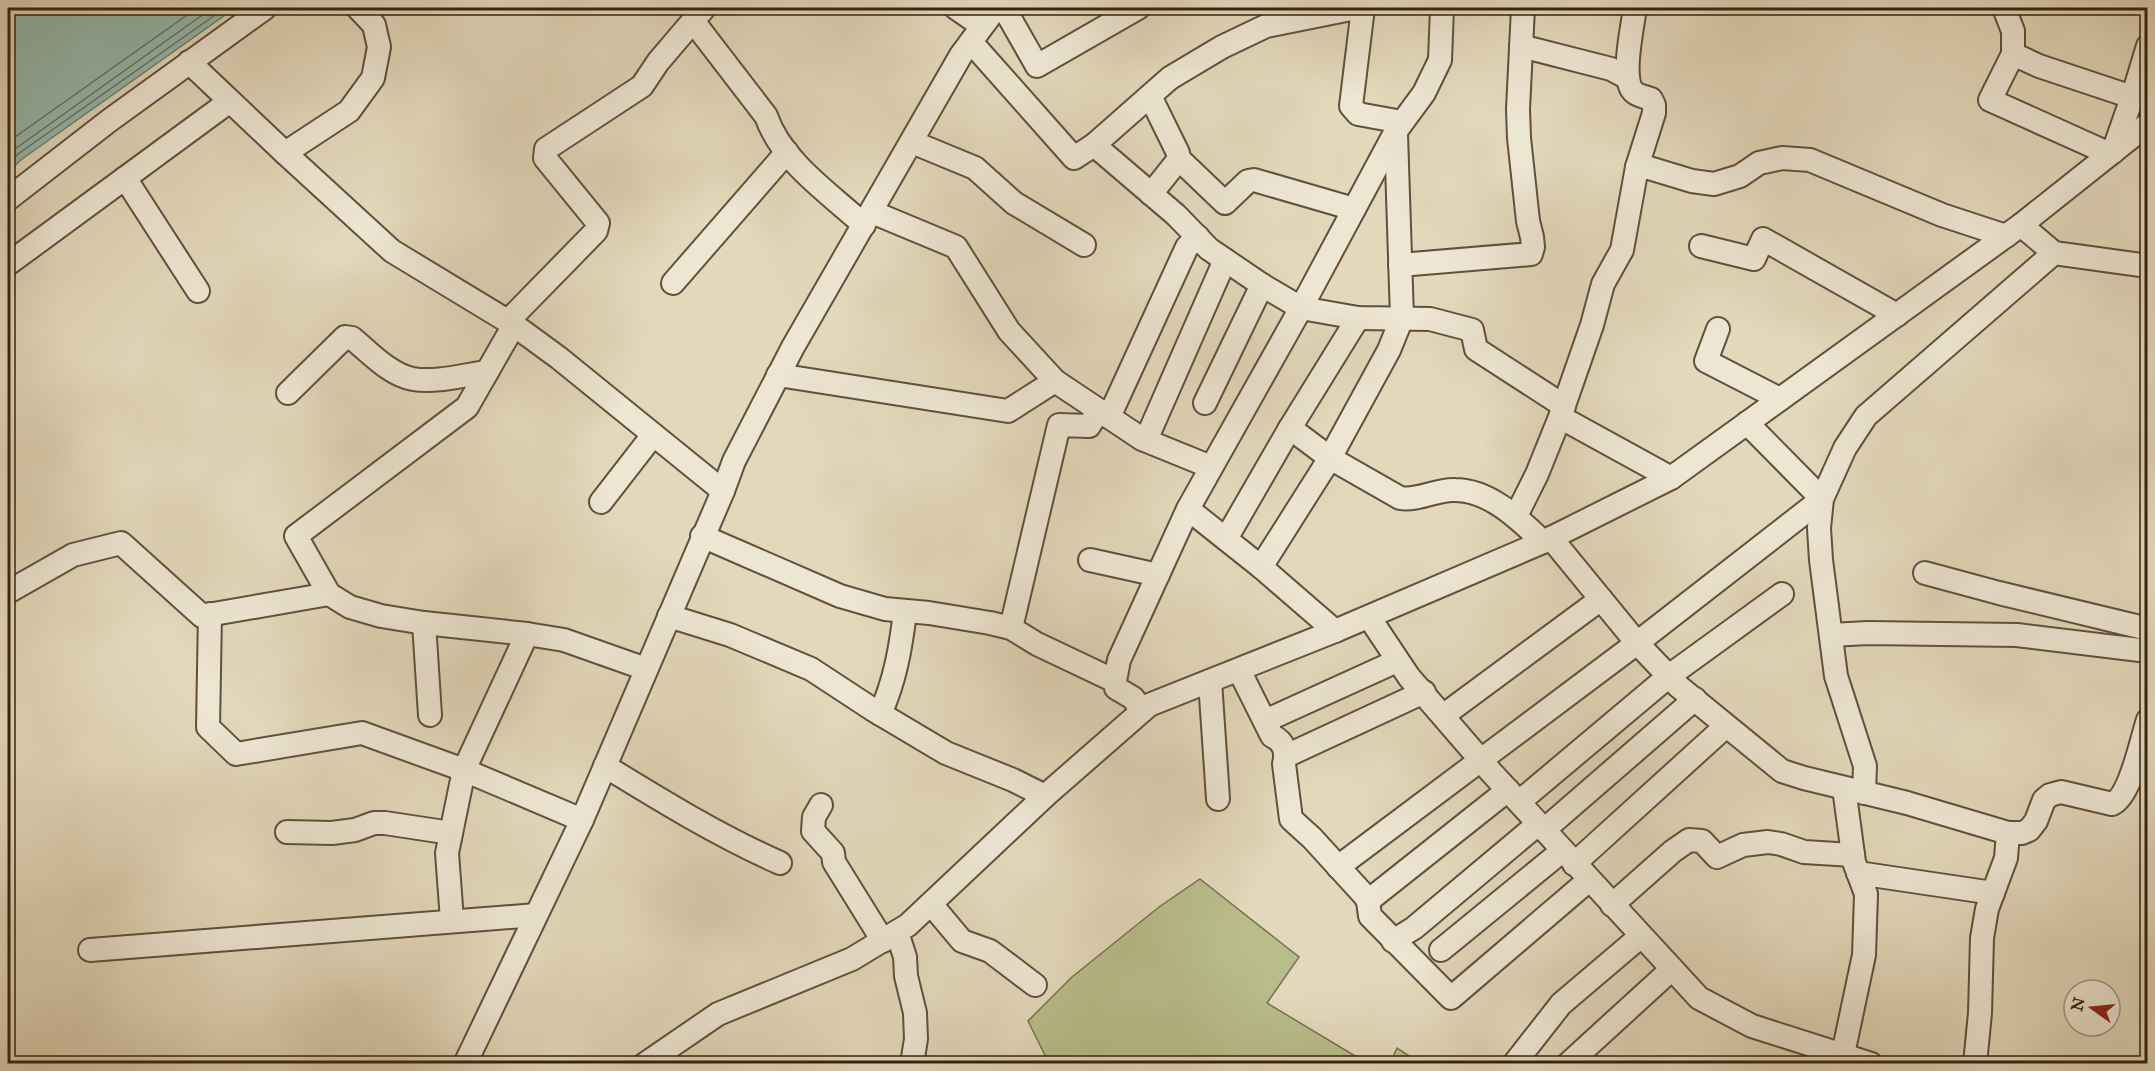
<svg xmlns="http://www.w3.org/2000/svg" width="2155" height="1071" viewBox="0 0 2155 1071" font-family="'IM FELL Great Primer',serif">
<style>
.green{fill:#b9bd8c;stroke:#78704f;stroke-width:1.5}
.water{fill:#95baae;stroke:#6f7d70;stroke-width:1.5}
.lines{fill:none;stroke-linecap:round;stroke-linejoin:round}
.shore{stroke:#666e60;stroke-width:1.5}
.minor-casing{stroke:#62503c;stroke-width:26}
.minor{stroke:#ede6d3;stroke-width:22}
</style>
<rect width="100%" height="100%" fill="#e3d8bb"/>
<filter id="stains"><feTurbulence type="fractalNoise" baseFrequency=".00333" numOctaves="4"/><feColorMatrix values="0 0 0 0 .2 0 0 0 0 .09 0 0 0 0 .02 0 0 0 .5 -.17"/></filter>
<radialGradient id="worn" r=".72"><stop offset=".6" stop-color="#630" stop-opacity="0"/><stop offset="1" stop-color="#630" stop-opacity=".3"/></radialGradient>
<!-- green -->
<polygon class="green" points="1200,879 1299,957 1267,1003 1355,1056 1390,1063 1397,1048 1420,1063 1049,1063 1028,1021 1072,977 1159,907"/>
<!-- water -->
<polygon class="water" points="8,8 235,8 22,159 8,172"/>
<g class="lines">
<!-- shore -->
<g class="shore">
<polyline points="8,142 197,8"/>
<polyline points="8,154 212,8"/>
<polyline points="8,164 18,154 225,8"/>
</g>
<defs>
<g id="minor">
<polyline points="956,8 982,26"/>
<polyline points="1004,8 1037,66 1138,8"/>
<polyline points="1363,8 1351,106 1358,114 1402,122"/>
<polyline points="2004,8 2013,31 2013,54 1990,100 2110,154"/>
<path d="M693,21L766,116C782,162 829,193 864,225"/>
<polyline points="971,42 1074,158 1094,145 1170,78 1222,47 1266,26 1356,8"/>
<polyline points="1521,46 1611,69 1628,78"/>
<polyline points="2013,54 2039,66 2132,97"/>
<polyline points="189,62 285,153 392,251 514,325 559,358 723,491"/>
<polyline points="1150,96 1178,153 1179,159 1225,203 1248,181 1254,180 1354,209"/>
<polyline points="912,142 975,168 1014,203 1084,245"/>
<polyline points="1094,145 1176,215 1209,249 1262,285 1301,308 1358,318 1430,319 1472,330 1476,349 1564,406"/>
<polyline points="2113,152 2134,92 2148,46"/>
<polyline points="285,153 349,111 373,78 379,47 374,25 358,8"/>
<polyline points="1637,167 1649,168 1692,181 1714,184 1740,176 1759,163 1782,158 1810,160 1942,215 2006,236"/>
<polyline points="125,178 198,291"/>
<polyline points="1151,194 1179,159"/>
<polyline points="8,199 110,120 265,8"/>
<polyline points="872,212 956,247 1009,331 1055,381"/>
<polyline points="2021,225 2054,253 2148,266"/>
<polyline points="1701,246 1754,259 1763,239 1897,315"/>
<polyline points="8,264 230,101"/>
<polyline points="1400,265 1531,254 1533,247 1532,237 1528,221 1519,138 1518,109 1523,8"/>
<polyline points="673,283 787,152"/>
<polyline points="508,321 596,231 598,223 545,158 546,149 642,86 658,62 704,8"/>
<polyline points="514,325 467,407 296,536 329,594 350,607 381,616 424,623 527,634 564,640 646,669"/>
<polyline points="1718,329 1706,361 1780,399"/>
<polyline points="778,375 1008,411 1055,381 1142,439 1211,467"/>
<path d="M288,393L345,337L352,338C369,352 390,375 413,379C436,383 464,375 487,372"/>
<polyline points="1205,403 1262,285"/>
<polyline points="1109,417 1187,247 1198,237"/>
<polyline points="1560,417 1671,478"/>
<polyline points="1290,428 1330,458 1389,350 1402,318 1396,134"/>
<polyline points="1146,440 1225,260"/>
<polyline points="601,502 653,435"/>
<polyline points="1188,509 1261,567 1335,631"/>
<path d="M1516,516L1537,474L1560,417L1592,325L1603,284L1622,250L1637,167L1654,113V105L1651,99C1646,97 1638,96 1634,92C1620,82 1633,24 1635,8"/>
<polyline points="702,536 840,596 885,609 929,613 990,623 1011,628 1037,644 1115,681"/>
<path d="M1551,538L1637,643L1678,686L1782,771L1804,778L1907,803L2008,833H2022L2029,830L2036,821L2044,800L2050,795L2061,792L2112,804C2131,796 2141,740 2148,720"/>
<polyline points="1226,539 1290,428 1358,318"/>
<polyline points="1090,560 1158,575"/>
<path d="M1261,567L1330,458L1400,498C1419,501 1436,489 1455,490C1490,490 1520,520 1543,542"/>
<polyline points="1925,573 1999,593 2148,629"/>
<polyline points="8,592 73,555 121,543 202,616 329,594"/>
<polyline points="210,614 208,727 236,754 362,733 464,770 527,634"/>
<polyline points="669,616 730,635 811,669 872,709 946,753 1013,780 1045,796"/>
<polyline points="1369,617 1409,677 1491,772 1699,998 1752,1026 1871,1064"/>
<polyline points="424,623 430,715"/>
<polyline points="1011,628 1059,425 1089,426 1099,410"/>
<polyline points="1831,635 1868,633 2017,635 2148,651"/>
<path d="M1239,670L1272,736C1284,741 1287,752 1284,764L1291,819L1312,838L1364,895L1368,901L1370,916L1451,998L1589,880"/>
<polyline points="1210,681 1218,799"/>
<polyline points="1142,711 1133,698 1116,688 1115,681 1119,660 1188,509 1301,308 1396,131 1424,93 1440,60 1442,8"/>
<path d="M880,714C895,681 901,647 905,611"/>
<polyline points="1444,715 1601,599"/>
<polyline points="1265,721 1397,661"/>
<polyline points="1286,756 1424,692"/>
<path d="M605,766C662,801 719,836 780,863"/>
<polyline points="1864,793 1865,766 1836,676 1821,560 1819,528 1822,499 1845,448 1866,416 2054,253"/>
<polyline points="1519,802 1669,676 1782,594"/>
<polyline points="821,805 814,817 813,831 833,853 834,862 883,941"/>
<polyline points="1544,830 1695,699"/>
<polyline points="287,832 332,833 355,830 374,823 385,823 451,833"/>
<polyline points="1574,864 1726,726"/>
<polyline points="1338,867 1637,643 1822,499 1747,423"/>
<polyline points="1858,873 1993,893"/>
<polyline points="1368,901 1508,790"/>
<polyline points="931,904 962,941 990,951 1035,985"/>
<polyline points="1612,905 1673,851 1689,840 1702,841 1717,857 1743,845 1768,842 1781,844 1804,852 1853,855"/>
<polyline points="452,920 447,853 464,770 582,820"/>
<polyline points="897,932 905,957 906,976 915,1013 916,1039 912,1064"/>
<polyline points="1393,941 1414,928 1538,824"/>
<polyline points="90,950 536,915"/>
<polyline points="1441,950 1562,851"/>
<polyline points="1843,1054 1864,955 1866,894 1854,862 1844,788"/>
<polyline points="465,1064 582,820 723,491 734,461 793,347 961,55 996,8"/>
<polyline points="645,1064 718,1014 852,959 908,925 1045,796 1149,705 1335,631 1543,542 1671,478 2021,225 2148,124"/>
<polyline points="1514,1064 1561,1004 1641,936"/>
<polyline points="1568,1064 1672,969"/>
<polyline points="1975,1064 1980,1013 1982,938 1987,909 2006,858 2008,833"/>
</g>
</defs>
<!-- minor casing -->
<use href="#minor" class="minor-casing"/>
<!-- minor -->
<use href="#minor" class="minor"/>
</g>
<!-- margin -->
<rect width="2155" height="1071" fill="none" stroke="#e3d8bb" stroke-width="30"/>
<rect x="9" y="9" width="2137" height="1053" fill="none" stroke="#372212" stroke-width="3"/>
<rect x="15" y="15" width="2125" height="1041" fill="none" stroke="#372212" stroke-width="1.5"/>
<!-- north arrow -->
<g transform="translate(2092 1008) rotate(285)"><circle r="28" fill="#ede6d3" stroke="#a49886" stroke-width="1.5"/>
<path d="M0-4.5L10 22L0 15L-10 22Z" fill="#8f2418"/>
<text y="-9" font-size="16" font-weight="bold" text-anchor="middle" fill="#372212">N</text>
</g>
<rect width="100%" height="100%" filter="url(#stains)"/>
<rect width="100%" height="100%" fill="url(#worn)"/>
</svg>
